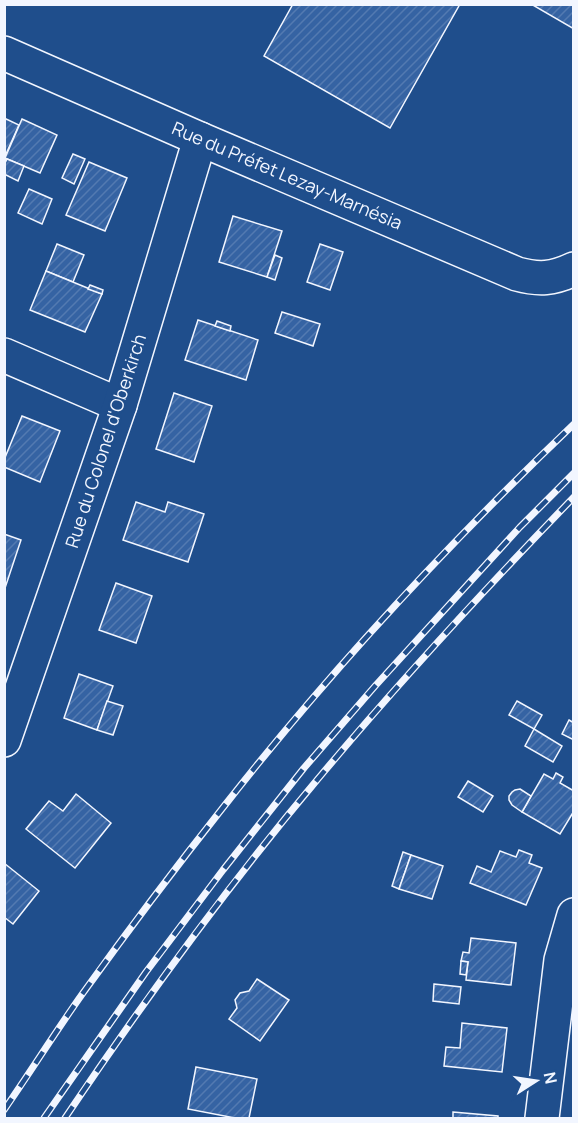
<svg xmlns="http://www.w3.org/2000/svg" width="578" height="1123" viewBox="0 0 578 1123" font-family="Manrope,sans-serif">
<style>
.building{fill:url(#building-hatch);stroke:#f2f6ff;stroke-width:1.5}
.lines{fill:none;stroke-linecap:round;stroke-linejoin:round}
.minor-casing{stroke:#f2f6ff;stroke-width:36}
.minor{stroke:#1f4e8c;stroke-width:33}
.rail-casing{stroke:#f2f6ff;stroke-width:7}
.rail{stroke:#1f4e8c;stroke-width:4.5;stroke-dasharray:14;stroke-linecap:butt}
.labels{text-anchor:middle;stroke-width:4.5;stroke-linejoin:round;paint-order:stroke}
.street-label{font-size:18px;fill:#f2f6ff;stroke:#1f4e8c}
</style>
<defs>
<pattern id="building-hatch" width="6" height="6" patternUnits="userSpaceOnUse" patternTransform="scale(1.5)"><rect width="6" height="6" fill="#3563a3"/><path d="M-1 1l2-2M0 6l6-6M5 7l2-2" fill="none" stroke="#537ab1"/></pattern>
</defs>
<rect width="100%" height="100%" fill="#1f4e8c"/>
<!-- building -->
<g class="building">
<polygon points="293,4 460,4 390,128 264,56"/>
<polygon points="531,4 574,4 574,29"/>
<polygon points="4,118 19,125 6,154 4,153"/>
<polygon points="22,119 57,135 40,173 5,158"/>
<polygon points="73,154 85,159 74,184 62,178"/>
<polygon points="7,159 24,166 18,181 4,174 4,165"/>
<polygon points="89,162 127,178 105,231 66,215"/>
<polygon points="29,189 52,199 42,224 18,213"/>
<polygon points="233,216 282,231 267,277 219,262"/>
<polygon points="57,244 84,255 73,282 46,271"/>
<polygon points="320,244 343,252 330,290 307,282"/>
<polygon points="275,255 282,258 275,280 267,277"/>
<polygon points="46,271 102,294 85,332 30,310"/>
<polygon points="90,285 103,290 102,294 88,289"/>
<polygon points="282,312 320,324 313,346 275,333"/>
<polygon points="198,320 258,340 246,380 185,360"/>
<polygon points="217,321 231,326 230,331 215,326"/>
<polygon points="174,393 212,406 194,462 156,449"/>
<polygon points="22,416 60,431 40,482 4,467 4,460"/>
<polygon points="136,502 165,512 168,502 204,514 188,562 123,540"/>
<polygon points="4,534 21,540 4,591"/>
<polygon points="116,583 152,596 136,643 99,630"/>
<polygon points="79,674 113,686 97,730 64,718"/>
<polygon points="107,701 123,706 113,735 97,730"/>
<polygon points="517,701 542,715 534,729 509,715"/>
<polygon points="569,720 574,723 574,740 562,734"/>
<polygon points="534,729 562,746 553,762 525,746"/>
<polygon points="556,773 563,777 560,783 574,791 574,811 560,834 522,812 544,774 553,779"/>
<polygon points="468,781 493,796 483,812 458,797"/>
<polygon points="520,789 531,796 522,812 512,805 509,800 509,796 512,792 515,790"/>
<polygon points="76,794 111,823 75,868 26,829 49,801 63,811"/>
<polygon points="519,850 532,855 529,863 542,868 526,905 470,883 477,866 491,872 500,851 516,857"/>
<polygon points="403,852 411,855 399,889 392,886"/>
<polygon points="411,855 443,866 432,899 399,889"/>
<polygon points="4,863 39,891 13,924 4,917"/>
<polygon points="471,938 516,943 511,985 466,980 468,962 461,961 463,952 469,953"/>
<polygon points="461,961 468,962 466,975 460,974"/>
<polygon points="257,979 289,1000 260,1041 229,1019 237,1008 235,1000 240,993 249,991"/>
<polygon points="434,984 461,987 459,1004 433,1001"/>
<polygon points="462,1023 507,1028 502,1072 444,1066 446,1047 460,1048"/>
<polygon points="196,1067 257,1079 249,1118 235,1118 188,1109"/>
<polygon points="453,1112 498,1116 498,1118 453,1118"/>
</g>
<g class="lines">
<defs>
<g id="minor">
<path d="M4,53L200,139L517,274C539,280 553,279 574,269"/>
<polyline points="4,355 120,405"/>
<polyline points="4,740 120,405 200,139"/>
<polyline points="542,1118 561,960 574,915"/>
</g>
</defs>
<!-- minor casing -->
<use href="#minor" class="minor-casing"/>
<!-- minor -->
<use href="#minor" class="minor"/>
<defs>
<g id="rail">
<path d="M4,1110C31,1071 56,1031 83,993C129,929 176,867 225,805C331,670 449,543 574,424"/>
<polyline points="44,1118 146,972 223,870 304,768 376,685 520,527 574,473"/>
<path d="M65,1118C143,1002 226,888 317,780C399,682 485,589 574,497"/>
</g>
</defs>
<!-- rail casing -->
<use href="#rail" class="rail-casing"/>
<!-- rail -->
<use href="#rail" class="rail"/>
</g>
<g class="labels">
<!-- street labels -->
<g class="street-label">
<text transform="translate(287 176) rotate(23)" y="6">Rue du Préfet Lezay-Marnésia</text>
<text transform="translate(106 441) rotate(-72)" y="6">Rue du Colonel d'Oberkirch</text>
</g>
</g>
<!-- border -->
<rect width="578" height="1123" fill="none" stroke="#f2f6ff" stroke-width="12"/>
<!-- north arrow -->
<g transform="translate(536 1081) rotate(78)" stroke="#1f4e8c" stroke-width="4.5" paint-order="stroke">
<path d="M0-4.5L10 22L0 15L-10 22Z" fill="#f2f6ff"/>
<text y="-9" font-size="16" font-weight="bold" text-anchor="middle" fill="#f2f6ff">N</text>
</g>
</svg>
